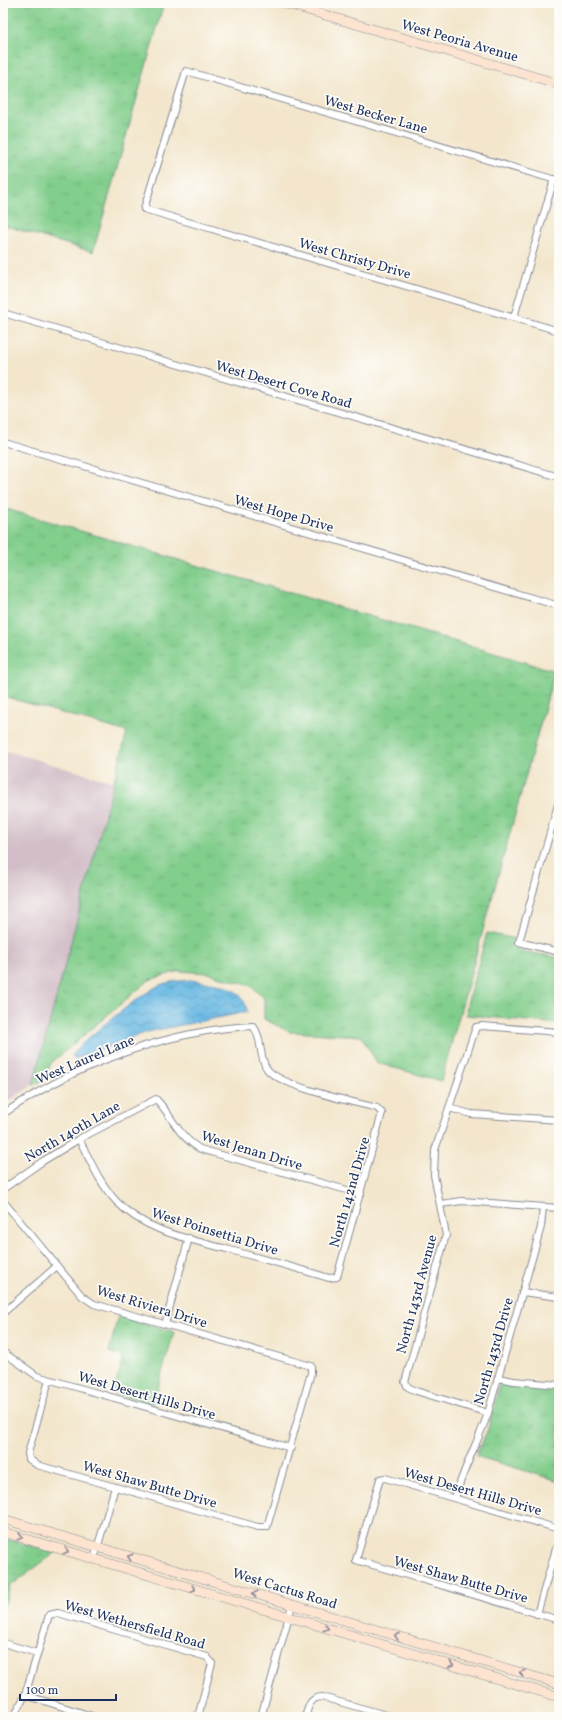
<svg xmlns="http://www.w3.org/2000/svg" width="562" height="1720" viewBox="0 0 562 1720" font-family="Vollkorn,serif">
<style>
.industrial{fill:#d2bdc8}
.grass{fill:url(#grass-tufts);stroke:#4e7e75}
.water{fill:url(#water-waves);stroke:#4274a1}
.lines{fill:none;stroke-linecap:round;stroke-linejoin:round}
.minor-casing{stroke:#878a95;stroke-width:8}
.secondary-casing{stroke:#878a95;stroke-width:10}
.minor{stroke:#fff;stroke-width:6}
.secondary{stroke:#fde4d1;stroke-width:9}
.oneway{stroke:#8c8a98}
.labels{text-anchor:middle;stroke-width:3.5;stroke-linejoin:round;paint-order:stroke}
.street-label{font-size:14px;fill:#1b2f5e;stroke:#fdfcf7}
</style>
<defs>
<pattern id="grass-tufts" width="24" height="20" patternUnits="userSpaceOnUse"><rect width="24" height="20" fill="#82ce8c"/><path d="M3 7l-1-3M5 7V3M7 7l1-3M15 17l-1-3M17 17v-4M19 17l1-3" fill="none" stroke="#70b17b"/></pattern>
<pattern id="water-waves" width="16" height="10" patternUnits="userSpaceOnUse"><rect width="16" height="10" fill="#69b9e4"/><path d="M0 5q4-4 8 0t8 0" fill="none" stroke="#5697bc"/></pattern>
</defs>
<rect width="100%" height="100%" fill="#fdfcf7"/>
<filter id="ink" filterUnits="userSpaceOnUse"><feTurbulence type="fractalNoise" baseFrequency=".025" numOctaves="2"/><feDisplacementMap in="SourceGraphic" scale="8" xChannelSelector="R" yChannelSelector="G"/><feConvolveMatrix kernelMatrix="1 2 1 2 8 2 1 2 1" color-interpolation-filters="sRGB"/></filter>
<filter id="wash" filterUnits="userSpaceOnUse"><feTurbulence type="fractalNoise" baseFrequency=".012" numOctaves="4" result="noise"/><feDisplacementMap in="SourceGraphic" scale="16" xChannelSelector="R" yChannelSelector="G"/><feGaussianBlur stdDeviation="0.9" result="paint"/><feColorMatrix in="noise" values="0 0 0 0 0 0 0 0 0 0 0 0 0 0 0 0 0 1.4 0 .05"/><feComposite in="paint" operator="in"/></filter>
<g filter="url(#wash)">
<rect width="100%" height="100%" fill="#f3e6cc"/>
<!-- industrial -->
<polygon class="industrial" points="3,750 113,782 33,1085 3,1105"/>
<!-- grass -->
<g class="grass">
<polygon points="3,3 164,3 93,252 3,225"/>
<polygon points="3,508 555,671 441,1081 377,1063 361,1036 290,1032 264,1019 264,998 251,986 208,973 179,971 149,980 51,1063 44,1080 33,1085 127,732 3,696"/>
<path d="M487,933L512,938L513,947C528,955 543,953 559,958V1024L466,1015L467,1004Z"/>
<polygon points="118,1316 174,1332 153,1404 113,1393 123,1360 120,1355 109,1352"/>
<polygon points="505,1384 559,1388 559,1481 476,1456 488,1429 499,1386"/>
<polygon points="3,1538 55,1553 10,1586 3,1610"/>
</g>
<!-- water -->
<path class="water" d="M190,980C213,983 245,985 247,1012L147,1032L75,1059L72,1057C73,1046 147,990 160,985C170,981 180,981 190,980Z"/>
</g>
<g filter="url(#ink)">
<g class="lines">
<defs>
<g id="minor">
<polyline points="559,181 186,71 144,209 559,331"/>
<polyline points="3,313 559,477"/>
<polyline points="514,317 554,179"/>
<polyline points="3,442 559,606"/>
<polyline points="559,801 519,942 559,952"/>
<polyline points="449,1108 471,1114 559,1120"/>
<path d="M3,1114C73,1066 167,1030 253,1026C263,1038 258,1056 267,1069C279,1086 354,1102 377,1108L382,1113L337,1277L329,1278C296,1268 263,1259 230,1250C191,1239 145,1232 116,1201C100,1184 90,1160 79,1139"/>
<path d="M3,1189L43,1161L79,1139L156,1099C174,1118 175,1133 200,1149L361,1194"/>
<polyline points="3,1201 82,1296 94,1304 311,1366 311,1373 267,1527 258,1527 37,1465 29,1459 28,1453 49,1380"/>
<polyline points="441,1204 462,1201 559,1208"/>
<polyline points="522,1292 559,1297"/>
<polyline points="3,1313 57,1266"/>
<polyline points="165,1324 189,1238"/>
<polyline points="3,1352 37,1376 291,1448"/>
<polyline points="498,1378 514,1381 559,1385"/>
<polyline points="488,1413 416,1391 408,1387 405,1382 446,1235 434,1175 435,1150 476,1027 482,1026 559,1032"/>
<path d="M455,1498C463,1469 478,1442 488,1413L541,1227L543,1207"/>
<polyline points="559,1529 385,1478 380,1479 356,1560 559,1620"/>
<polyline points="94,1559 115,1487"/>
<polyline points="537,1614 559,1538"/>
<polyline points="3,1643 37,1653"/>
<polyline points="25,1695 95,1717"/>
<polyline points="14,1717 25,1695 49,1615 58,1613 207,1657 212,1663 198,1717"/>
<polyline points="261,1717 292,1605"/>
<path d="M305,1717C309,1706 309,1698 322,1697L393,1717"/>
</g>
<g id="secondary">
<polyline points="284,3 559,84"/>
<polyline points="3,1519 559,1684"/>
<polyline points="3,1532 559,1697"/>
</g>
</defs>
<!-- minor casing -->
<use href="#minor" class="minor-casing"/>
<!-- secondary casing -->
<use href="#secondary" class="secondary-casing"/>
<!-- minor -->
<use href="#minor" class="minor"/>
<!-- secondary -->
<use href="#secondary" class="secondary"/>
</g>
<!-- one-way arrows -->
<defs><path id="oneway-chevron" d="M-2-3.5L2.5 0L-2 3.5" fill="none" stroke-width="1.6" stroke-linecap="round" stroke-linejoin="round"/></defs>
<g class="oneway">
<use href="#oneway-chevron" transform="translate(20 1537) rotate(16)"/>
<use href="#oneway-chevron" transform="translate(66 1551) rotate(17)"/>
<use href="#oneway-chevron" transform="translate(130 1557) rotate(-163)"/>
<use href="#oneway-chevron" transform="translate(193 1589) rotate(17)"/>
<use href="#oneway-chevron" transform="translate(255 1594) rotate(-163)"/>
<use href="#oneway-chevron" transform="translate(326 1628) rotate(16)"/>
<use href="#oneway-chevron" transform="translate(397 1636) rotate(-163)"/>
<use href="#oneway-chevron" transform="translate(451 1665) rotate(16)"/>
<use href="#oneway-chevron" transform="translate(522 1673) rotate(-163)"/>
</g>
</g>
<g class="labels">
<!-- street labels -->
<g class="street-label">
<text transform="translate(460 40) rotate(16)" y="5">West Peoria Avenue</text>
<text transform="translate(376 114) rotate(16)" y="5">West Becker Lane</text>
<text transform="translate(355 258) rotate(16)" y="5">West Christy Drive</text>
<text transform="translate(284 384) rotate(16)" y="5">West Desert Cove Road</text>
<text transform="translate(284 513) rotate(16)" y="5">West Hope Drive</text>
<text transform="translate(85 1059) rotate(-23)" y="5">West Laurel Lane</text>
<text transform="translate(72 1131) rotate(-30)" y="5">North 140th Lane</text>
<text transform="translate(252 1150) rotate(17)" y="5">West Jenan Drive</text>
<text transform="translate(349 1192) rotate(-74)" y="5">North 142nd Drive</text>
<text transform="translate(215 1231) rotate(17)" y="5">West Poinsettia Drive</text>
<text transform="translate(416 1294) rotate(-75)" y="5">North 143rd Avenue</text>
<text transform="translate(152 1306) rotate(17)" y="5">West Riviera Drive</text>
<text transform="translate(493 1351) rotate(-74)" y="5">North 143rd Drive</text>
<text transform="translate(147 1395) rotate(16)" y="5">West Desert Hills Drive</text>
<text transform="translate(150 1484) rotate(16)" y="5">West Shaw Butte Drive</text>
<text transform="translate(473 1491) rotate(16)" y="5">West Desert Hills Drive</text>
<text transform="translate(461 1579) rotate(16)" y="5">West Shaw Butte Drive</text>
<text transform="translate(285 1588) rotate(17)" y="5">West Cactus Road</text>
<text transform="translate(135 1624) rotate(16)" y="5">West Wethersfield Road</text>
</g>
</g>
<!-- margin -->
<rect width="562" height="1720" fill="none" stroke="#fdfcf7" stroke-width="16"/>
<!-- scale -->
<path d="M20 1694v6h96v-6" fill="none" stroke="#1b2f5e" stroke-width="2"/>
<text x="26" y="1694" font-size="12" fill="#1b2f5e" stroke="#fdfcf7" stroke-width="3" paint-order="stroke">100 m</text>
</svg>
